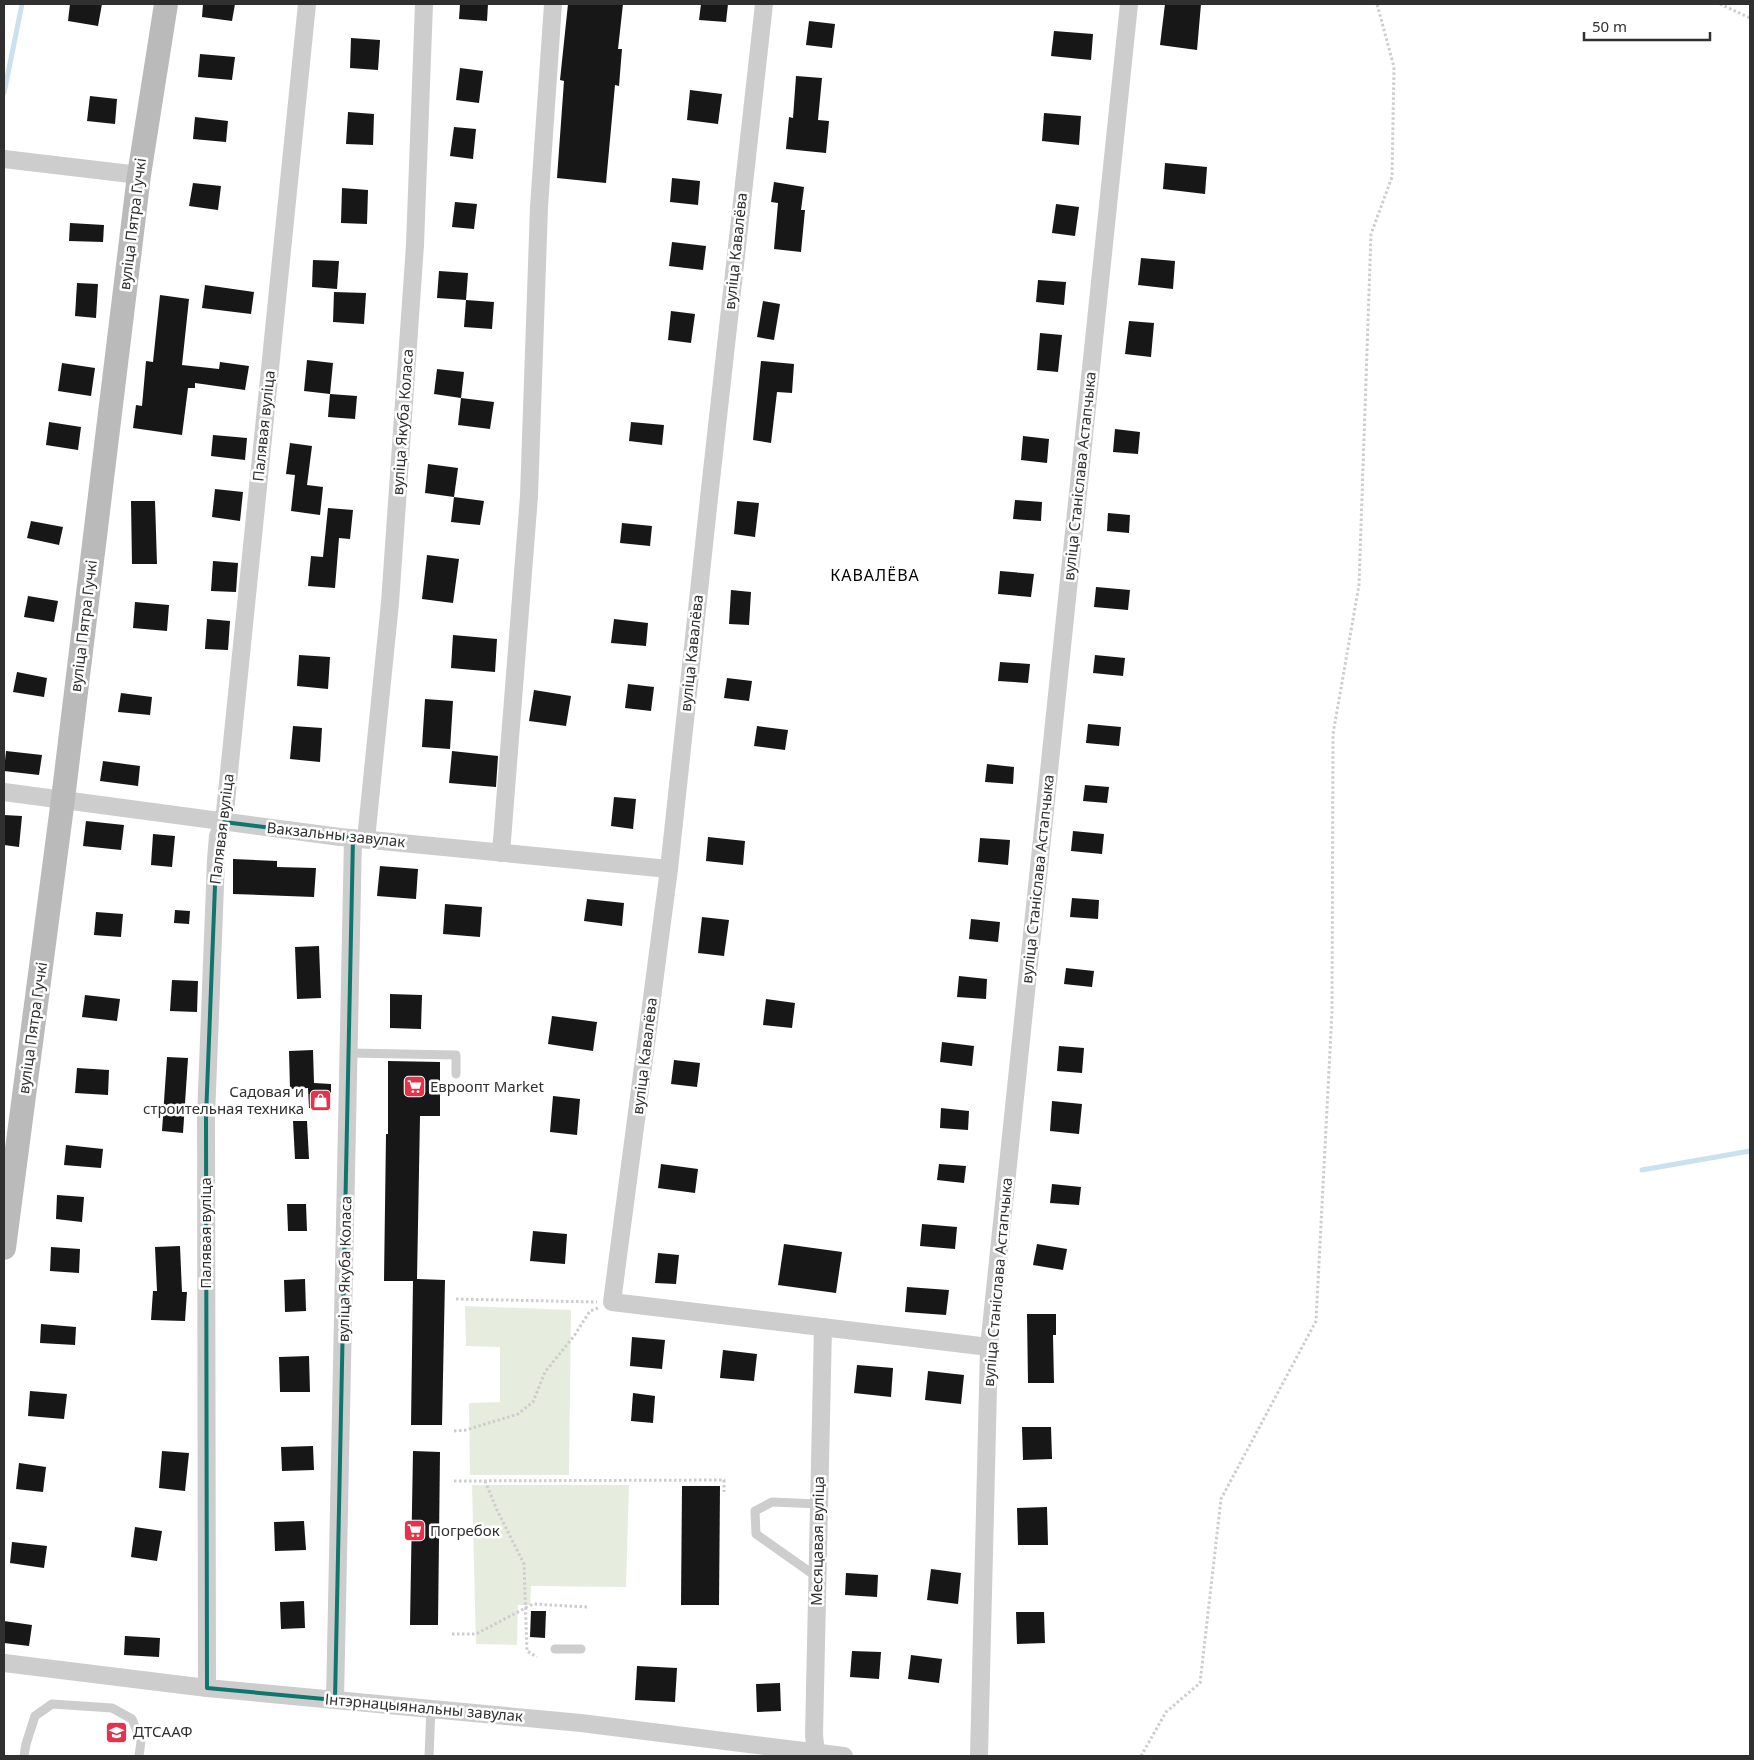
<svg xmlns="http://www.w3.org/2000/svg" width="1754" height="1760" viewBox="0 0 1754 1760" font-family="'Noto Sans',sans-serif">
<style>
.green{fill:#e7edde}
.lines{fill:none;stroke-linecap:round;stroke-linejoin:round}
.stream{stroke:#cbe1ed;stroke-width:5}
.building{fill:#171717}
.path{stroke:#cdcdcd;stroke-width:3;stroke-dasharray:2.5 2.5;stroke-linecap:butt}
.lane{stroke:#cdcdcd;stroke-width:9}
.street{stroke:#cdcdcd;stroke-width:18}
.secondary{stroke:#bababa;stroke-width:24}
.marked{fill:none;stroke:#0f766e;stroke-width:4;stroke-linejoin:round}
.labels{text-anchor:middle;stroke-width:5;stroke-linejoin:round;paint-order:stroke}
.street-label{font-size:15px;fill:#303030;stroke:#fff}
.poi-label{font-size:15px;fill:#303030;stroke:#fff;text-anchor:start}
.neighbourhood-label{font-size:16px;letter-spacing:1px;fill:#000;stroke:#fff}
</style>
<rect width="100%" height="100%" fill="#fff"/>
<!-- green -->
<g class="green">
<polygon points="465,1306 571,1310 569,1475 470,1475 469,1403 500,1402 500,1347 466,1346"/>
<polygon points="472,1485 629,1485 626,1587 531,1586 530,1605 518,1605 517,1645 476,1644"/>
</g>
<g class="lines">
<!-- stream -->
<g class="stream">
<polyline points="4,93 22,4"/>
<polyline points="1642,1170 1750,1151"/>
</g>
</g>
<!-- building -->
<g class="building">
<polygon points="70,4 102,4 98,26 68,21"/>
<polygon points="203,4 235,4 232,21 202,17"/>
<polygon points="460,4 488,4 487,21 459,19"/>
<polygon points="568,4 623,4 618,49 622,49 619,86 615,85 606,183 557,178 564,81 560,80"/>
<polygon points="701,4 728,4 726,22 699,20"/>
<polygon points="1165,4 1201,4 1197,50 1160,45"/>
<polygon points="809,21 835,24 832,48 806,45"/>
<polygon points="1054,31 1093,34 1091,60 1051,56"/>
<polygon points="351,38 380,40 378,70 350,68"/>
<polygon points="200,54 235,57 232,80 198,77"/>
<polygon points="460,68 483,71 479,103 456,100"/>
<polygon points="796,76 822,78 818,120 829,121 826,153 786,149 789,117 793,118"/>
<polygon points="690,90 722,94 718,124 687,120"/>
<polygon points="90,96 117,99 115,124 87,121"/>
<polygon points="348,112 374,114 373,145 346,144"/>
<polygon points="1044,113 1081,116 1079,145 1042,141"/>
<polygon points="195,117 228,121 226,142 193,139"/>
<polygon points="454,127 476,129 473,159 450,156"/>
<polygon points="1165,163 1207,167 1205,194 1163,189"/>
<polygon points="672,178 700,181 698,205 670,202"/>
<polygon points="774,182 804,187 801,210 805,210 801,252 774,249 778,203 771,202"/>
<polygon points="193,183 221,186 218,210 189,206"/>
<polygon points="342,188 368,190 367,224 341,223"/>
<polygon points="455,202 477,204 474,229 452,227"/>
<polygon points="1056,204 1079,207 1075,236 1052,233"/>
<polygon points="70,223 104,225 103,242 69,241"/>
<polygon points="672,242 706,246 703,270 669,266"/>
<polygon points="1141,258 1175,261 1173,289 1138,285"/>
<polygon points="313,260 339,261 337,289 312,287"/>
<polygon points="439,271 468,273 466,300 437,298"/>
<polygon points="1038,280 1066,282 1064,305 1036,302"/>
<polygon points="77,283 98,284 96,318 75,316"/>
<polygon points="205,285 254,292 251,314 202,308"/>
<polygon points="334,292 366,293 364,324 333,322"/>
<polygon points="160,295 189,299 182,365 219,369 220,362 249,366 245,390 195,383 195,388 188,388 182,435 133,428 136,405 142,406 146,361 153,362"/>
<polygon points="466,300 494,302 492,329 464,327"/>
<polygon points="763,301 780,304 774,340 757,337"/>
<polygon points="671,311 695,314 691,343 668,340"/>
<polygon points="1129,321 1154,323 1151,357 1125,354"/>
<polygon points="1040,333 1062,335 1058,372 1037,370"/>
<polygon points="307,360 333,363 330,394 304,391"/>
<polygon points="761,361 794,364 792,393 777,392 771,443 753,440"/>
<polygon points="62,363 95,368 91,396 58,391"/>
<polygon points="437,369 464,372 461,398 434,394"/>
<polygon points="330,394 357,396 355,419 328,417"/>
<polygon points="461,398 494,402 490,429 458,425"/>
<polygon points="49,422 81,427 78,450 46,445"/>
<polygon points="631,422 664,425 662,445 629,441"/>
<polygon points="1115,429 1140,432 1138,454 1113,452"/>
<polygon points="213,435 247,438 245,460 211,456"/>
<polygon points="1023,436 1049,439 1047,463 1021,460"/>
<polygon points="290,443 312,446 307,485 323,487 320,515 291,511 295,475 286,474"/>
<polygon points="428,464 458,468 454,497 425,493"/>
<polygon points="215,489 243,492 240,521 212,517"/>
<polygon points="454,497 484,501 480,525 451,522"/>
<polygon points="1015,500 1042,502 1041,521 1013,519"/>
<polygon points="131,501 155,501 157,564 132,564"/>
<polygon points="737,501 759,503 755,537 734,534"/>
<polygon points="328,508 353,510 350,539 339,538 335,588 308,586 311,556 323,557"/>
<polygon points="1108,513 1130,515 1129,533 1107,531"/>
<polygon points="31,521 63,527 59,545 27,538"/>
<polygon points="622,523 652,526 650,546 620,543"/>
<polygon points="427,555 459,559 453,603 422,599"/>
<polygon points="213,561 238,563 236,592 211,591"/>
<polygon points="1000,571 1034,574 1031,597 998,594"/>
<polygon points="1096,587 1130,590 1128,610 1094,607"/>
<polygon points="731,590 751,592 749,625 729,624"/>
<polygon points="28,596 58,601 54,622 24,617"/>
<polygon points="135,602 169,605 167,631 133,628"/>
<polygon points="207,619 230,621 228,650 205,649"/>
<polygon points="614,619 648,623 646,646 611,643"/>
<polygon points="453,635 497,639 495,672 451,668"/>
<polygon points="299,655 330,657 328,689 297,686"/>
<polygon points="1095,655 1125,658 1123,676 1093,673"/>
<polygon points="1000,662 1030,664 1028,683 998,681"/>
<polygon points="17,672 47,678 44,697 13,692"/>
<polygon points="727,678 752,681 749,701 724,698"/>
<polygon points="628,684 654,687 651,711 625,708"/>
<polygon points="534,690 571,696 566,726 529,721"/>
<polygon points="121,693 152,697 150,715 118,712"/>
<polygon points="425,699 453,701 450,749 422,747"/>
<polygon points="1088,724 1121,727 1119,746 1086,743"/>
<polygon points="293,726 322,728 320,762 290,759"/>
<polygon points="757,726 788,730 785,750 754,746"/>
<polygon points="6,751 42,755 39,775 4,771"/>
<polygon points="452,751 498,756 496,787 449,783"/>
<polygon points="103,761 140,766 138,786 100,781"/>
<polygon points="987,764 1014,767 1013,784 985,782"/>
<polygon points="1085,785 1109,787 1107,803 1083,801"/>
<polygon points="614,797 636,799 633,829 611,826"/>
<polygon points="4,815 22,816 19,847 4,845"/>
<polygon points="86,821 124,825 121,850 83,846"/>
<polygon points="1073,831 1104,834 1102,854 1071,851"/>
<polygon points="153,834 175,836 172,867 151,865"/>
<polygon points="708,837 745,841 743,865 706,861"/>
<polygon points="980,838 1010,840 1008,865 978,862"/>
<polygon points="233,859 277,861 277,867 316,868 314,897 233,894"/>
<polygon points="380,866 418,869 416,899 377,896"/>
<polygon points="1072,898 1099,900 1098,919 1070,917"/>
<polygon points="587,899 624,903 622,926 584,921"/>
<polygon points="445,904 482,907 480,937 443,934"/>
<polygon points="175,910 190,911 189,924 174,923"/>
<polygon points="96,912 123,914 121,937 94,935"/>
<polygon points="702,917 729,920 724,956 698,953"/>
<polygon points="971,919 1000,922 998,942 969,939"/>
<polygon points="319,946 321,998 297,999 295,947"/>
<polygon points="1066,968 1094,971 1092,987 1064,984"/>
<polygon points="959,976 987,979 986,999 957,997"/>
<polygon points="172,980 198,981 197,1012 170,1011"/>
<polygon points="390,994 422,995 421,1029 390,1028"/>
<polygon points="85,995 120,999 117,1021 82,1017"/>
<polygon points="766,999 795,1003 792,1028 763,1025"/>
<polygon points="552,1016 597,1022 593,1051 548,1044"/>
<polygon points="942,1042 974,1046 972,1066 940,1062"/>
<polygon points="1059,1046 1084,1048 1082,1073 1057,1071"/>
<polygon points="313,1050 314,1083 331,1084 331,1109 309,1108 308,1088 290,1089 289,1051"/>
<polygon points="167,1057 188,1058 183,1133 162,1131"/>
<polygon points="674,1060 700,1063 697,1087 671,1084"/>
<polygon points="388,1061 440,1062 440,1116 420,1116 417,1279 445,1280 442,1425 411,1425 413,1281 384,1281 386,1134 388,1134"/>
<polygon points="77,1068 109,1070 108,1095 75,1093"/>
<polygon points="553,1096 580,1099 577,1135 550,1132"/>
<polygon points="1052,1101 1082,1104 1079,1134 1050,1131"/>
<polygon points="941,1108 969,1111 968,1130 940,1128"/>
<polygon points="293,1121 307,1121 309,1159 295,1159"/>
<polygon points="66,1145 103,1149 101,1168 64,1165"/>
<polygon points="661,1164 698,1169 695,1193 658,1188"/>
<polygon points="939,1164 966,1166 964,1183 937,1180"/>
<polygon points="1052,1184 1081,1187 1079,1205 1050,1203"/>
<polygon points="57,1195 84,1197 82,1222 56,1219"/>
<polygon points="287,1204 306,1204 307,1231 288,1231"/>
<polygon points="922,1224 957,1227 955,1249 920,1246"/>
<polygon points="533,1231 567,1234 565,1264 530,1261"/>
<polygon points="784,1244 842,1252 836,1293 778,1285"/>
<polygon points="1037,1244 1067,1249 1063,1270 1033,1265"/>
<polygon points="180,1246 182,1292 187,1292 185,1321 151,1320 153,1291 157,1291 155,1247"/>
<polygon points="51,1247 80,1249 79,1273 50,1271"/>
<polygon points="658,1253 679,1255 676,1284 655,1283"/>
<polygon points="305,1279 306,1311 285,1312 284,1280"/>
<polygon points="907,1287 949,1290 946,1315 905,1312"/>
<polygon points="1027,1314 1056,1314 1056,1335 1053,1335 1054,1383 1028,1383"/>
<polygon points="41,1324 76,1327 75,1345 40,1343"/>
<polygon points="632,1337 665,1340 662,1369 630,1366"/>
<polygon points="723,1350 757,1354 754,1381 720,1378"/>
<polygon points="309,1356 310,1392 280,1392 279,1357"/>
<polygon points="857,1365 893,1368 891,1397 854,1393"/>
<polygon points="928,1371 964,1375 961,1404 925,1400"/>
<polygon points="30,1391 67,1394 64,1419 28,1416"/>
<polygon points="633,1393 655,1396 653,1423 631,1421"/>
<polygon points="1022,1427 1051,1427 1052,1459 1023,1460"/>
<polygon points="313,1446 314,1470 282,1471 281,1447"/>
<polygon points="162,1451 189,1453 185,1491 159,1488"/>
<polygon points="413,1451 440,1452 438,1625 410,1625"/>
<polygon points="19,1463 46,1467 43,1492 16,1489"/>
<polygon points="682,1486 720,1486 719,1605 681,1605"/>
<polygon points="1047,1507 1048,1545 1018,1545 1017,1508"/>
<polygon points="304,1521 306,1550 275,1551 274,1522"/>
<polygon points="135,1527 162,1531 157,1561 131,1557"/>
<polygon points="12,1542 47,1546 44,1568 10,1563"/>
<polygon points="931,1569 961,1573 958,1604 927,1600"/>
<polygon points="846,1573 878,1575 877,1597 845,1595"/>
<polygon points="304,1601 305,1628 281,1629 280,1602"/>
<polygon points="531,1611 546,1611 545,1638 530,1637"/>
<polygon points="1016,1612 1044,1612 1045,1643 1017,1644"/>
<polygon points="4,1621 32,1625 29,1646 4,1643"/>
<polygon points="125,1636 160,1638 159,1657 124,1655"/>
<polygon points="852,1651 881,1652 879,1679 850,1677"/>
<polygon points="911,1655 942,1659 939,1683 908,1679"/>
<polygon points="637,1666 677,1668 675,1702 635,1700"/>
<polygon points="780,1683 781,1711 757,1712 756,1684"/>
</g>
<g class="lines">
<!-- path -->
<g class="path">
<polyline points="1720,4 1750,18"/>
<polyline points="456,1299 597,1302"/>
<polyline points="454,1431 466,1430 518,1414 533,1402 545,1372 574,1336 590,1311 598,1308"/>
<polyline points="454,1481 724,1480 724,1492"/>
<polyline points="485,1481 497,1510 524,1564 527,1651 537,1657"/>
<polyline points="452,1634 476,1634 533,1604 587,1607"/>
<polyline points="1141,1756 1166,1712 1200,1683 1221,1499 1316,1321 1332,1012 1333,734 1359,585 1371,234 1392,177 1394,67 1377,4"/>
</g>
<!-- lane -->
<g class="lane">
<polyline points="349,1053 456,1055 456,1074"/>
<polyline points="817,1577 756,1534 755,1511 772,1502 819,1504"/>
<polyline points="555,1649 581,1649"/>
<polyline points="24,1756 26,1744 35,1716 52,1704 112,1708 132,1719 141,1741 139,1756"/>
<polyline points="429,1756 431,1708"/>
</g>
<!-- street -->
<g class="street">
<polyline points="764,4 710,489 669,869 612,1302 989,1347"/>
<polyline points="4,159 139,175"/>
<polyline points="4,792 340,837 669,869"/>
<polyline points="366,839 390,603 415,245 424,4"/>
<polyline points="501,853 529,496 539,207 553,4"/>
<polyline points="4,1663 207,1688 581,1723 844,1756"/>
<polyline points="207,1688 206,1117 216,860 218,836 224,822 307,4"/>
<polyline points="335,1700 353,838"/>
<polyline points="816,1754 814,1735 823,1327"/>
<polyline points="979,1756 989,1347 1129,4"/>
</g>
<!-- secondary -->
<polyline class="secondary" points="4,1248 63,799 139,175 166,4"/>
</g>
<!-- marked area -->
<path class="marked" d="M224,822L353,838L335,1700L207,1688L206,1117L216,860Z"/>
<!-- icons -->
<defs>
<symbol id="supermarket-square" viewBox="-11 -11 22 22"><rect x="-9" y="-9" width="18" height="18" rx="4" fill="#e6334b" stroke="#fff"/><path d="M-6-5.5h2.5l.6 2H6L4.5 2H-2.5L-4.4-4H-6ZM-1.5 3.2a1.3 1.3 0 1 0 .1 0ZM3 3.2a1.3 1.3 0 1 0 .1 0Z" fill="#fff"/></symbol>
<symbol id="shop-square" viewBox="-11 -11 22 22"><rect x="-9" y="-9" width="18" height="18" rx="4" fill="#e6334b" stroke="#fff"/><path d="M-5-2.5h2.3a2.7 3.5 0 0 1 5.4 0H5L5.5 6h-11ZM-1.5-2.5h3a1.5 2.3 0 0 0-3 0Z" fill="#fff"/></symbol>
<symbol id="school-square" viewBox="-11 -11 22 22"><rect x="-9" y="-9" width="18" height="18" rx="4" fill="#e6334b" stroke="#fff"/><path d="M0-5L7-2L0 1L-7-2ZM-4 1L0 2.5L4 1V4Q0 6-4 4Z" fill="#fff"/></symbol>
</defs>
<g fill-rule="evenodd">
<use href="#supermarket-square" x="402" y="1074" width="25" height="25"/>
<use href="#shop-square" x="308" y="1088" width="25" height="25"/>
<use href="#supermarket-square" x="402" y="1518" width="25" height="25"/>
<use href="#school-square" x="104" y="1720" width="25" height="25"/>
</g>
<g class="labels">
<!-- street labels -->
<g class="street-label">
<text transform="translate(133 224) rotate(-83)" y="5">вуліца Пятра Гучкі</text>
<text transform="translate(736 251) rotate(-84)" y="5">вуліца Кавалёва</text>
<text transform="translate(403 422) rotate(-86)" y="5">вуліца Якуба Коласа</text>
<text transform="translate(264 426) rotate(-84)" y="5">Палявая вуліца</text>
<text transform="translate(1080 476) rotate(-84)" y="5">вуліца Станіслава Астапчыка</text>
<text transform="translate(84 626) rotate(-83)" y="5">вуліца Пятра Гучкі</text>
<text transform="translate(692 653) rotate(-84)" y="5">вуліца Кавалёва</text>
<text transform="translate(222 829) rotate(-83)" y="5">Палявая вуліца</text>
<text transform="translate(336 835) rotate(6)" y="5">Вакзальны завулак</text>
<text transform="translate(1038 879) rotate(-84)" y="5">вуліца Станіслава Астапчыка</text>
<text transform="translate(33 1028) rotate(-82)" y="5">вуліца Пятра Гучкі</text>
<text transform="translate(645 1056) rotate(-83)" y="5">вуліца Кавалёва</text>
<text transform="translate(206 1233) rotate(-90)" y="5">Палявая вуліца</text>
<text transform="translate(345 1269) rotate(-89)" y="5">вуліца Якуба Коласа</text>
<text transform="translate(998 1282) rotate(-85)" y="5">вуліца Станіслава Астапчыка</text>
<text transform="translate(818 1541) rotate(-89)" y="5">Месяцавая вуліца</text>
<text transform="translate(424 1708) rotate(5)" y="5">Інтэрнацыянальны завулак</text>
</g>
<!-- poi labels -->
<g class="poi-label">
<text x="430" y="1092">Евроопт Market</text>
<text x="304" y="1097" text-anchor="end">Садовая и<tspan x="304" dy="17">строительная техника</tspan></text>
<text x="430" y="1536">Погребок</text>
<text x="133" y="1737">ДТСААФ</text>
</g>
<!-- neighbourhood labels -->
<g class="neighbourhood-label">
<text x="875" y="581">КАВАЛЁВА</text>
</g>
</g>
<!-- border -->
<rect width="1754" height="1760" fill="none" stroke="#303030" stroke-width="10"/>
<!-- scale -->
<path d="M1584 32v8h126v-8" fill="none" stroke="#303030" stroke-width="2.5"/>
<text x="1592" y="32" font-size="15" fill="#303030" stroke="#ffffff" stroke-width="4" paint-order="stroke">50 m</text>
</svg>
